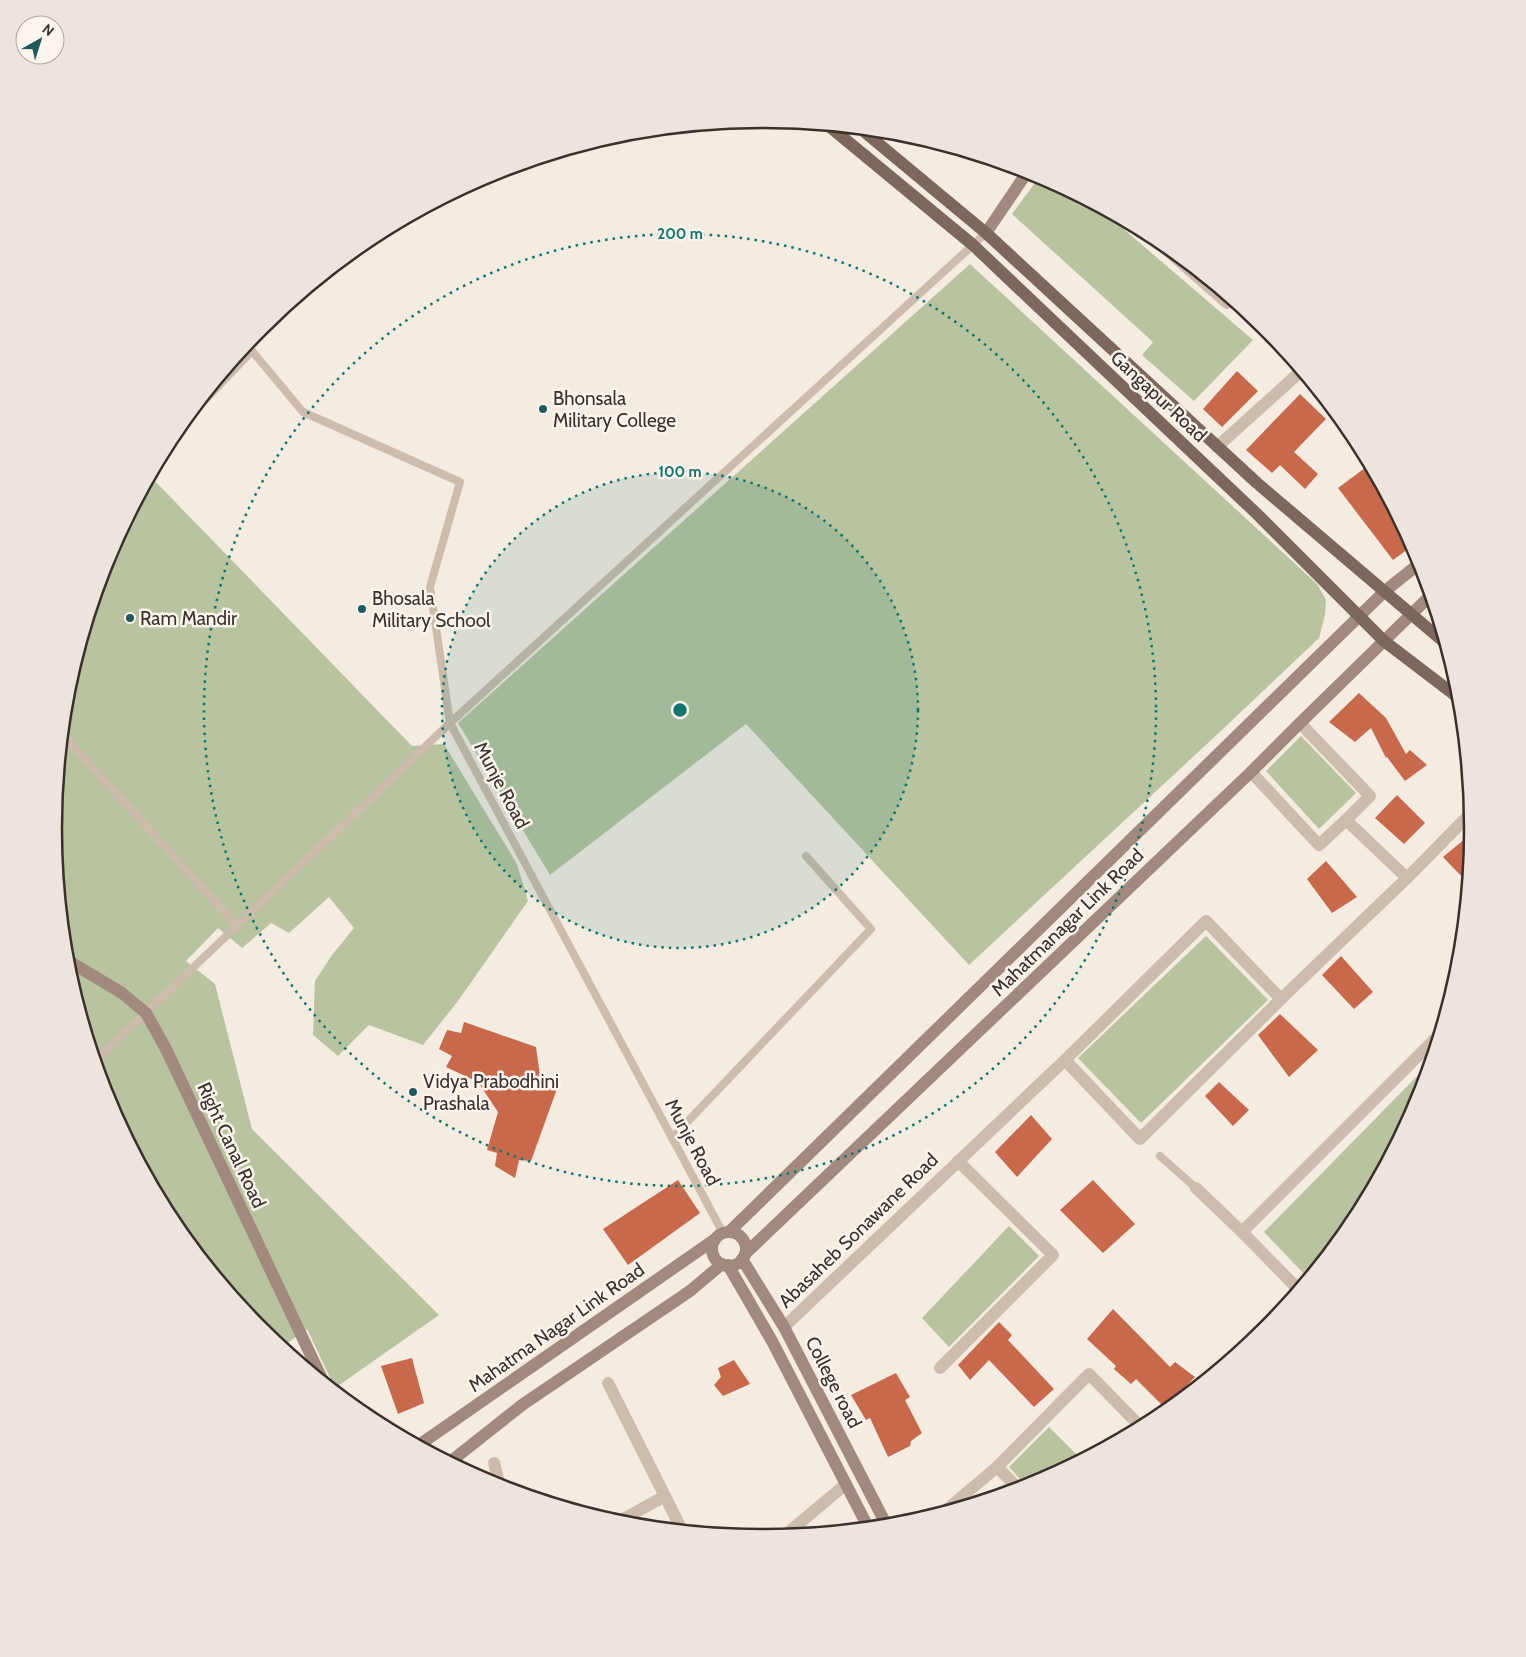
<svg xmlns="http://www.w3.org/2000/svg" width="1526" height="1657" viewBox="0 0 1526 1657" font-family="Cabin,sans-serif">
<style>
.green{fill:#b8c4a0}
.building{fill:#c8694b}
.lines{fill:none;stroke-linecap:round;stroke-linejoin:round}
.lane{stroke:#cdbbac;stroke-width:8}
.street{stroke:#cdbbac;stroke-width:12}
.secondary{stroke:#a18a7d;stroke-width:12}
.primary{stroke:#7d675c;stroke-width:12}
.ring{fill:none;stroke:#0f766e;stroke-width:2.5;stroke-dasharray:2.5 5}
.poi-dot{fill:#1f5a5e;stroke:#fbf5ee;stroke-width:2}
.labels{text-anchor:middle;stroke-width:5;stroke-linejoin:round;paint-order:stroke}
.street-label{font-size:19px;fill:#3b302b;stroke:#fbf5ee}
.poi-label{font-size:19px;fill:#3b302b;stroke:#fbf5ee;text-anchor:start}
.rim{fill:none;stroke:#3b302b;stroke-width:2.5}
.centre{fill:#0f766e;stroke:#fbf5ee;stroke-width:2.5}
.ring-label{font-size:15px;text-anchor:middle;font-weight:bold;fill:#0f766e;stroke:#fbf5ee;stroke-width:5;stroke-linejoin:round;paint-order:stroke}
</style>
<rect width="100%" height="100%" fill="#f4ebe1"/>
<!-- green -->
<g class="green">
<polygon points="1040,176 1099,208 1253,340 1194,401 1142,355 1153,342 1012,214"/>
<polygon points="970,264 1317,584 1326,600 1325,615 1319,638 1223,729 969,965 746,724 550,875 458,723"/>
<polygon points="151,477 412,746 444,744 517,864 528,901 458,1001 423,1045 369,1025 338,1056 313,1035 315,981 332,955 354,928 329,897 289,933 271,923 242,948 218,928 186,961 215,984 252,1129 439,1315 335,1388 307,1329 282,1347 261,1330 173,1222 108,1100 67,967 54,828 67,690 108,557"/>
<polygon points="1301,736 1356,793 1319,829 1266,771"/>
<polygon points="1206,936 1268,1000 1141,1123 1078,1058"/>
<polygon points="1429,1064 1418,1100 1353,1223 1307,1277 1264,1232"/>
<polygon points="1009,1226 1039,1256 949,1347 922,1318"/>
<polygon points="1049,1427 1081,1459 1034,1484 1026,1486 1009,1467"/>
</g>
<!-- building -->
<g class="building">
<polygon points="1237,371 1258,391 1222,427 1203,409"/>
<polygon points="1300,394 1326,419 1294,452 1318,474 1305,489 1280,465 1272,473 1246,450"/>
<polygon points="1369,465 1412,546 1393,560 1338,488"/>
<polygon points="1359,693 1386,718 1406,754 1410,750 1427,765 1405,781 1387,757 1386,758 1371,728 1355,742 1329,722"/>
<polygon points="1397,795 1425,823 1404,844 1375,818"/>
<polygon points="1472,833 1471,843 1467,882 1443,857"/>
<polygon points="1326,861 1357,897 1332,913 1307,879"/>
<polygon points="1341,956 1373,992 1354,1009 1322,975"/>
<polygon points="1280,1014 1318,1050 1289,1077 1258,1035"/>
<polygon points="464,1022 536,1047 541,1083 558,1086 531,1161 519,1160 515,1178 495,1166 497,1153 487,1150 498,1112 478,1082 446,1067 452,1056 439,1049 447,1030 461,1033"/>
<polygon points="1219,1082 1249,1110 1233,1126 1205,1096"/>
<polygon points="1031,1115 1052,1139 1017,1177 995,1152"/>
<polygon points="678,1180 700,1213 628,1265 603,1229"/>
<polygon points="1093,1180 1135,1224 1103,1253 1060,1210"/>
<polygon points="1113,1309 1170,1367 1175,1362 1195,1377 1165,1408 1136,1379 1131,1384 1114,1369 1116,1366 1087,1339"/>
<polygon points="999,1322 1012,1335 1008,1340 1054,1389 1034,1407 989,1360 970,1380 958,1365"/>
<polygon points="412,1358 424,1403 398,1414 381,1366"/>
<polygon points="734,1360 750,1384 723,1396 714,1385 721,1377 718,1368"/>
<polygon points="896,1373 910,1397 905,1400 922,1433 911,1441 910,1446 888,1457 870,1418 866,1420 851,1395"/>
</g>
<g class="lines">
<!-- lane -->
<g class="lane">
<polyline points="247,345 303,412 460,482 430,587 450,723 723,1233"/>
<polyline points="183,423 252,351"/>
<polyline points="63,735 237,926"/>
<polyline points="96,1060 450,723 986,233"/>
<polyline points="672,1138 871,929 806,856"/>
<polyline points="1160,1156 1196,1188"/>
</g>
<!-- street -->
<g class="street">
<polyline points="1150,235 1227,303 1231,300"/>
<polyline points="1217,447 1301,371"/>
<polyline points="1300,723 1370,796 1346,820"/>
<polyline points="1251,772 1319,845 1346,820 1407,878"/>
<polyline points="1065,1060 1140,1139 1281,999"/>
<polyline points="1196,1188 1242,1232"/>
<polyline points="1298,1289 1242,1232 1438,1036"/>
<polyline points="784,1327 1065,1060 1206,921 1281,999 1407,878 1471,813"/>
<polyline points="940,1368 1053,1255 958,1161"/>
<polyline points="608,1383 682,1530"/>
<polyline points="494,1463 500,1486"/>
<polyline points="997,1467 1019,1489"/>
<polyline points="945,1511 997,1467 1089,1374 1141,1427"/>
<polyline points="618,1522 665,1496"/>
<polyline points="784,1536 846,1484"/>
</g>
<!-- secondary -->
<g class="secondary">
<polyline points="986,233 1028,171"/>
<polyline points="67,960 122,993 146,1013 166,1049 323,1381"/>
<polyline points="729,1232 1385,591 1420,563"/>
<circle cx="729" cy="1249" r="17"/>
<polyline points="745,1254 1251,772 1300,723 1430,596"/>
<polyline points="742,1259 784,1327 887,1526"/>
<polyline points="728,1265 772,1341 868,1527"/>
<polyline points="419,1445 714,1240"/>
<polyline points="450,1462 522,1405 690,1291 722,1264"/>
</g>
<!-- primary -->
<g class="primary">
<polyline points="829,126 973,245 1256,513 1384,641 1460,699"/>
<polyline points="861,129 986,233 1257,483 1444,642"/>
</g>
</g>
<!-- distance rings -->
<circle cx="680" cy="710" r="238" fill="#0f766e" fill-opacity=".12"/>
<g class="ring">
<circle cx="680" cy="710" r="238"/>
<circle cx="680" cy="710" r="476"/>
</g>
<!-- markers -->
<g class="poi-dot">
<circle cx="543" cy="409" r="5"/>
<circle cx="362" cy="609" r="5"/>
<circle cx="130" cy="618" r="5"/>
<circle cx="413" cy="1092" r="5"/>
</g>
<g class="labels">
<!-- street labels -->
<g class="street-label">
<text transform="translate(1159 396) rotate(43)" y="7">Gangapur Road</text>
<text transform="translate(502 785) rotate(62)" y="7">Munje Road</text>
<text transform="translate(1067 922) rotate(-44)" y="7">Mahatmanagar Link Road</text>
<text transform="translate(693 1142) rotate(62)" y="7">Munje Road</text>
<text transform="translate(232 1145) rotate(65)" y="7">Right Canal Road</text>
<text transform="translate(858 1230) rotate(-44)" y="7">Abasaheb Sonawane Road</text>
<text transform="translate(556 1327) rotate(-35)" y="7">Mahatma Nagar Link Road</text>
<text transform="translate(834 1382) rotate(63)" y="7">College road</text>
</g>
<!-- poi labels -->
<g class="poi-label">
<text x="553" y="405">Bhonsala<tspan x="553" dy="22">Military College</tspan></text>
<text x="372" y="605">Bhosala<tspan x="372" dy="22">Military School</tspan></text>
<text x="140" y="625">Ram Mandir</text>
<text x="423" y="1088">Vidya Prabodhini<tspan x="423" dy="22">Prashala</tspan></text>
</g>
</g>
<!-- crop -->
<path d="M0 0H1526V1657H0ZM762 128H764A700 700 0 0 1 1464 828V829A700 700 0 0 1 764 1529H762A700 700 0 0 1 62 829V828A700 700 0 0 1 762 128Z" fill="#ece5de" fill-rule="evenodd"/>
<path class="rim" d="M762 128H764A700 700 0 0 1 1464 828V829A700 700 0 0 1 764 1529H762A700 700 0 0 1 62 829V828A700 700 0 0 1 762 128Z"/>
<circle cx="680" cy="710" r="8" class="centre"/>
<g class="ring-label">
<text x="680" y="239">200 m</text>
<text x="680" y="477">100 m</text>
</g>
<!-- north arrow -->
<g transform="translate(40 40) rotate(39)"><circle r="24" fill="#fbf5ee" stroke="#aea6a0"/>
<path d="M0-4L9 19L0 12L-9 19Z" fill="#1f5a5e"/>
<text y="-8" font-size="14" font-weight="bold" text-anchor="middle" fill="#3b302b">N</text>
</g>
</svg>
